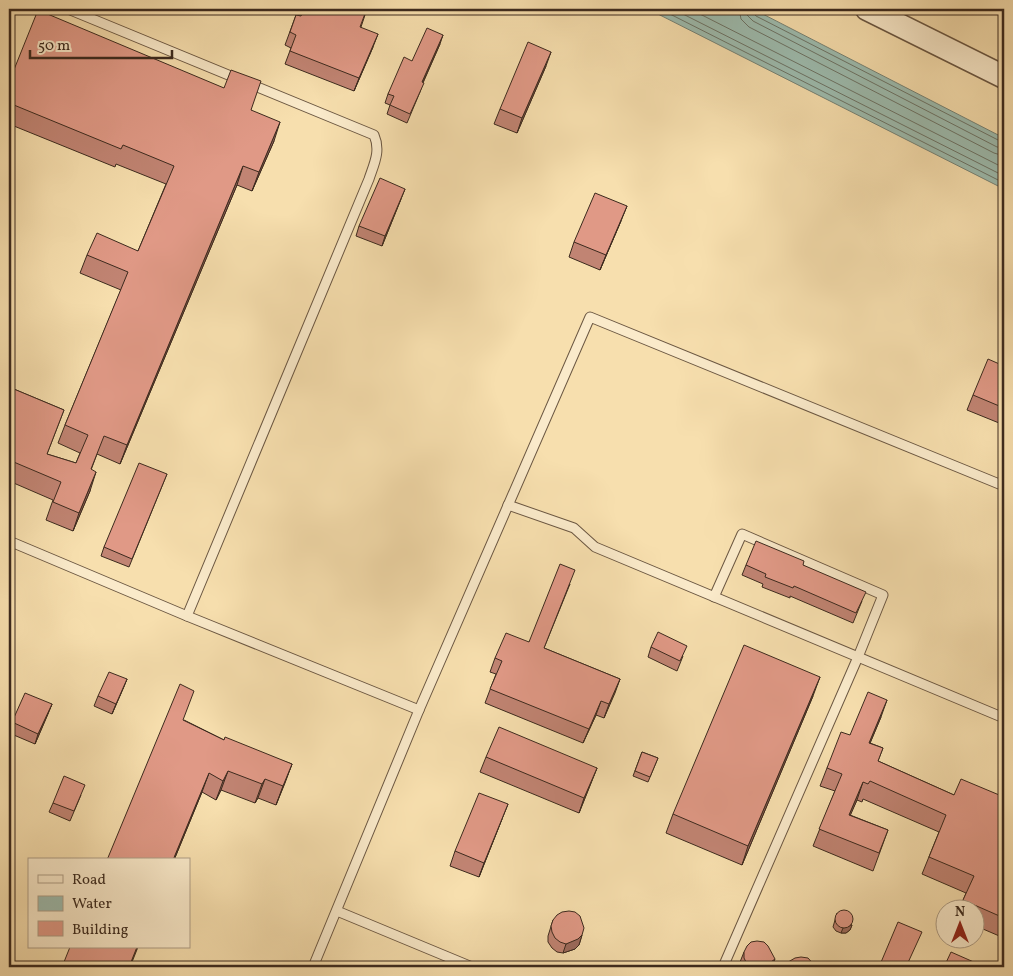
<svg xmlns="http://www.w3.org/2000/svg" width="1013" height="976" viewBox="0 0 1013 976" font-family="Vollkorn,serif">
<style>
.water{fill:#9dbcaf;stroke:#768275}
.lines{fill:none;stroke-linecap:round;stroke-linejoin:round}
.shore{stroke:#6c7366;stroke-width:1}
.service-casing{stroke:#6b5742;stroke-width:11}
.tertiary-casing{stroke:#6b5742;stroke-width:25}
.service{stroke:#faeaca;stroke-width:9}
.tertiary{stroke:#faeaca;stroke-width:22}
.wall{fill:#c18473;stroke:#3c2a1e}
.shaded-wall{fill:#9d6b5e;stroke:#3c2a1e}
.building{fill:#e09986;stroke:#3c2a1e}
</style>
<rect width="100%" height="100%" fill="#f7dfae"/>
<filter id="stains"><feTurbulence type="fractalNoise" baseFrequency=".004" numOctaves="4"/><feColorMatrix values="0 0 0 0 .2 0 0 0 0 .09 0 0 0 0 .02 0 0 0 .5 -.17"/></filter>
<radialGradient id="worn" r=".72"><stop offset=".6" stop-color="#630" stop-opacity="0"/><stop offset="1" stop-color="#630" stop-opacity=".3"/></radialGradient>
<!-- water -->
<polygon class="water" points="648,9 753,9 1004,138 1004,189"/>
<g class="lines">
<!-- shore -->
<g class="shore">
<polyline points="660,9 1004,183"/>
<polyline points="673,9 1004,176"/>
<polyline points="690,9 1004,168"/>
<polyline points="739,9 741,19 749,27 994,153 1004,156"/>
<polyline points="746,9 747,15 753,21 997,147 1004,148"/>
<polyline points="752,9 753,13 756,16 1000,141 1004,142"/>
</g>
<defs>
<g id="service">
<path d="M68,9L374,135C381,151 374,164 369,179L187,616"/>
<polyline points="508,505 574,528 595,547 1004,718"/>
<polyline points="9,541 187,616 419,710"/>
<polyline points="714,597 742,534 883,595 858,657 723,967"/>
<polyline points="337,911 472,967"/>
<polyline points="313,967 419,710 590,317 1004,486"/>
</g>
<polyline id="tertiary" points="867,9 1004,77"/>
</defs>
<!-- service casing -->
<use href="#service" class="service-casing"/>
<!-- tertiary casing -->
<use href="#tertiary" class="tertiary-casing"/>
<!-- service -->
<use href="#service" class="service"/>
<!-- tertiary -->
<use href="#tertiary" class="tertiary"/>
</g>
<!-- wall -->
<g class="wall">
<polygon points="367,9 361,27 373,47 354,91 285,64 291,48 285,45 296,15 301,16"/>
<polygon points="440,44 423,83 420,92 407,123 387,114 390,105 385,103 388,94 412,61"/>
<polygon points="546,66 517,133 494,124 500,109"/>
<polygon points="9,82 251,110 274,141 252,191 237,185 120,464 97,454 91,470 90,491 73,531 46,520 53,500 9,481 9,387 64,410 47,454 76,463 80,453 58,443 65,425 121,290 80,273 87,255 138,251 166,184 116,164 115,167 9,124"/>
<polygon points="401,199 382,246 356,236 359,226"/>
<polygon points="621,221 600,270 569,257 574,242"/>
<polygon points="1004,366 1004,425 967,410 973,395"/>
<polygon points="167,474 129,567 101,556 104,547"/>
<polygon points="746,565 803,565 862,601 853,623 790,596 790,598 762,587 763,584 742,575"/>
<polygon points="570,584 544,648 620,679 604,718 596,715 583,743 485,703 496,674 490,672 495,658 529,642"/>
<polygon points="651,647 683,656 677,671 648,657"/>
<polygon points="127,679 112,714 94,706 98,696"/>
<polygon points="813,696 742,865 666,833 673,814"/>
<polygon points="52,704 35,744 9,733 12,722"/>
<polygon points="881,717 870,743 883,748 878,761 954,795 1004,797 1004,938 976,926 976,908 960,908 966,893 922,874 939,832 863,799 862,802 857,800 850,815 888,830 873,871 813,846 835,791 820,786 827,768 850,735"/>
<polygon points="184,720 224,740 292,764 276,805 258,798 255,803 221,790 216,800 202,792 174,860 107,860"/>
<polygon points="642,752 658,758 648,782 633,776"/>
<polygon points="486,757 597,768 579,813 480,772"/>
<polygon points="81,795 70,821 49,812 53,803"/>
<polygon points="502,819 479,877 450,866 455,851"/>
<polygon points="837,913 852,925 850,930 846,933 841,933 836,931 833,927"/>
<polygon points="553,920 582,935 579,945 575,949 563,953 557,952 552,948 548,942 548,936"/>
<polygon points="744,952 772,967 740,967 740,962"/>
</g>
<!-- shaded-wall -->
<g class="shaded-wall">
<polygon points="378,34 373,47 354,91 359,78"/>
<polygon points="443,35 440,44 419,91 422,82"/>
<polygon points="551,52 546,66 517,133 522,118"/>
<polygon points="280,122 274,141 252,191 259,172"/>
<polygon points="243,166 237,185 120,464 127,445"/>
<polygon points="405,189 401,199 382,246 385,236"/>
<polygon points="627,206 621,221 600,270 606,255"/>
<polygon points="96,472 90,491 73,531 79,513"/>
<polygon points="820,677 813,696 742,865 748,846"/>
<polygon points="127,679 123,689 112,714 116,704"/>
<polygon points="620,679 615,693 604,718 609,704"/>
<polygon points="887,700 881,717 863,760 869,743"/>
<polygon points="601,701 596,715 583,743"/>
<polygon points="52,704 48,714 35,744 38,734"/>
<polygon points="292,764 285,783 276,805 283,786"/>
<polygon points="597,768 579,813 584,798"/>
<polygon points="228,771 221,790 216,800 223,781"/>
<polygon points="209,773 202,792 174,860 173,860"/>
<polygon points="265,779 258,798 255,803 262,784"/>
<polygon points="863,782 857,800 843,832 849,815"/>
<polygon points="508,804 502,819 479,877 484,863"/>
<polygon points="852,925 850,930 846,933 841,933 843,928"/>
<polygon points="582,935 579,945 575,949 563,953 566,944"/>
<polygon points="137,947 138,947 130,967 129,967"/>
<polygon points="775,959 772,967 764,967"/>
</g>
<!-- building -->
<g class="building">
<polygon points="305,9 365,9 364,10 366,11 360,27 378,34 359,78 290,51 296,35 290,32 296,15 301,16"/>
<polygon points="38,10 224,88 231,70 261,81 251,110 280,122 259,172 243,166 127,445 104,436 91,469 96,472 79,513 53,502 61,482 9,460 9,387 64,410 47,454 76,463 88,435 65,425 128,272 87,255 97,233 138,251 174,166 123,145 121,149 9,103 9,82"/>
<polygon points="427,28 443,35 422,82 424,83 410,114 390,105 394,96 388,94 404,57 412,61"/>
<polygon points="528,42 551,52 522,118 500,109"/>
<polygon points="380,178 405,189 385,236 359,226"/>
<polygon points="595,193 627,206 606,255 574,242"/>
<polygon points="988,359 1004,366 1004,408 973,395"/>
<polygon points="139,463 167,474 132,559 104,547"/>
<polygon points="756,541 804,561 803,565 866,592 856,613 794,586 793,588 765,577 766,574 746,565"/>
<polygon points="560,564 575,570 544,648 620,679 609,704 601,701 589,729 490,689 502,661 495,658 506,633 529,642"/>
<polygon points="658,632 687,646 680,661 651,647"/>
<polygon points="744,645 820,677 748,846 673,814"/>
<polygon points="109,672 127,679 116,704 98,696"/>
<polygon points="180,684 194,691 183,720 224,740 225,737 292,764 283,786 265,779 262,784 228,771 223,781 209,773 173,860 107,860"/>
<polygon points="868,692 887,700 869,743 883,748 878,761 954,795 961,779 1004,797 1004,918 963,900 974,876 929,857 946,815 870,781 868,784 863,782 849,815 888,830 879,853 819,829 842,774 827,768 841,732 850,735"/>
<polygon points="25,693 52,704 38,734 12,722"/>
<polygon points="499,727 597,768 584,798 486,757"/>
<polygon points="642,752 658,758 650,777 635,771"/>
<polygon points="64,776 85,785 74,811 53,803"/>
<polygon points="479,793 508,804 484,863 455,851"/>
<circle cx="844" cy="919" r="9"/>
<polygon points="569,911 575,912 580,916 584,928 582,935 578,939 566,944 560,942 555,938 552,932 551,926 553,920 557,915 562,912"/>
<polygon points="898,922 922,932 906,967 879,967"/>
<polygon points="757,941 764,942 768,946 775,959 764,967 751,967 747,964 744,958 744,952 747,946 751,942"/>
<polygon points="70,947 137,947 129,967 62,967"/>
<polygon points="951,952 976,963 974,967 944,967"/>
<polygon points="801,957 808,958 816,967 784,967 783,965 795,958"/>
</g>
<!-- margin -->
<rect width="1013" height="976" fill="none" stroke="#f7dfae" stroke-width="30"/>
<rect x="10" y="10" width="993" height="956" fill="none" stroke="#3c2a1e" stroke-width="2.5"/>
<rect x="15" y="15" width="983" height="946" fill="none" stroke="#3c2a1e"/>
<!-- legend -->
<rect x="28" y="858" width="162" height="90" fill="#faeaca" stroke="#ae9d85"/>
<rect x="38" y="875" width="25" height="8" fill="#faeaca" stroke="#ae9d85"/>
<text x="72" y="884" font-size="15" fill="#3c2a1e">Road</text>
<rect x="38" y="896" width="25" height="15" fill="#9dbcaf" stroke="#ae9d85"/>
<text x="72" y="908" font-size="15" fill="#3c2a1e">Water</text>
<rect x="38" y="921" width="25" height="15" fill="#e09986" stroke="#ae9d85"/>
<text x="72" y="934" font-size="15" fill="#3c2a1e">Building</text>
<!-- north arrow -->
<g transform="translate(960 924)"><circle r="24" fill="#faeaca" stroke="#ae9d85"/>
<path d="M0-4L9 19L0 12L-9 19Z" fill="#8f2418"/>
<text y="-8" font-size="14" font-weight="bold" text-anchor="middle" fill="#3c2a1e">N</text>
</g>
<!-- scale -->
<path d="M30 50v8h142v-8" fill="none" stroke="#3c2a1e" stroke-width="2.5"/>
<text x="38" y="50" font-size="15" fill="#3c2a1e" stroke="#faeaca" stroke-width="4" paint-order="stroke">50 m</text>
<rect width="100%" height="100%" filter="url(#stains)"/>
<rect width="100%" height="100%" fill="url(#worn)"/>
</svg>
